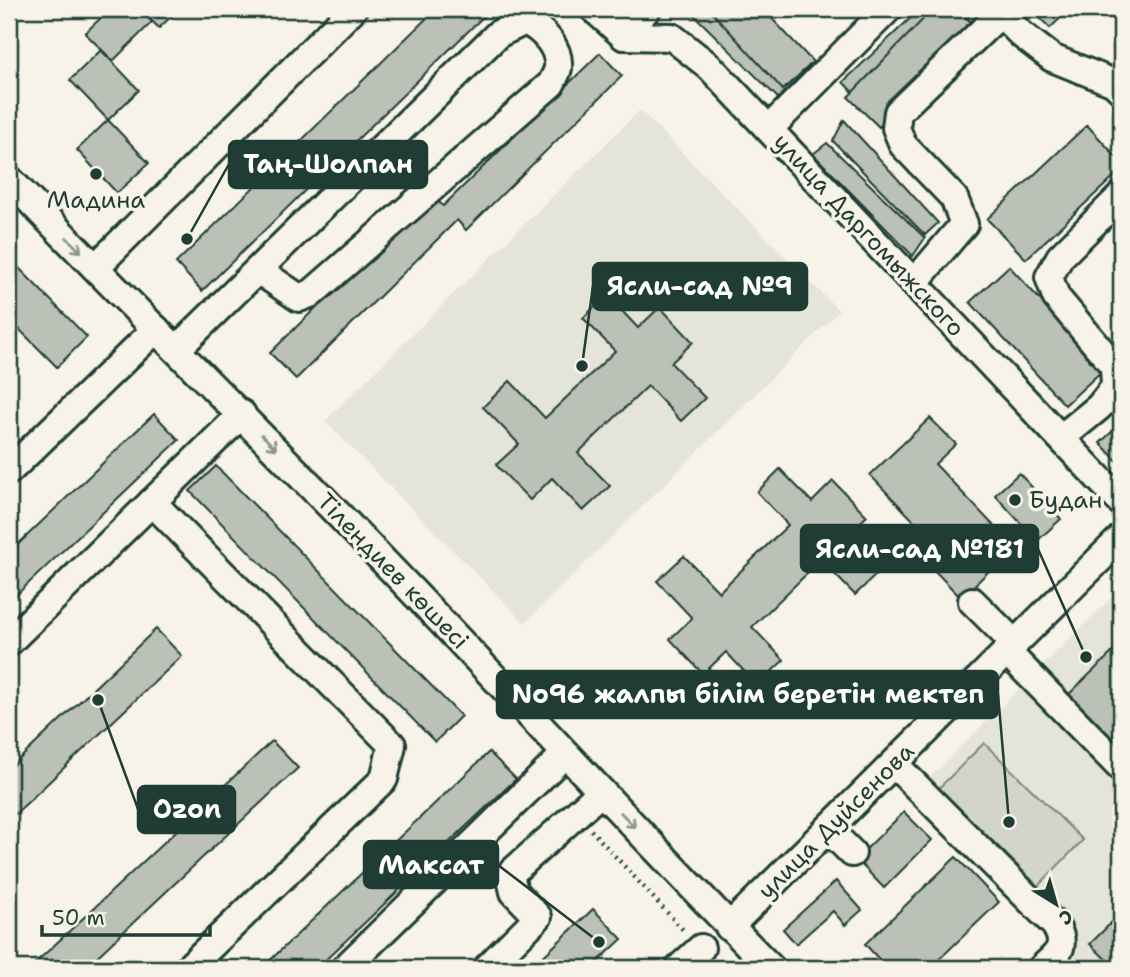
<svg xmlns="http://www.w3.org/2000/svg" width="1130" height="977" viewBox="0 0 1130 977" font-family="'Shantell Sans',sans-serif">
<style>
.built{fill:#e5e4d9}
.pitch{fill:#d3d5ca;stroke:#79897f;stroke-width:2}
.building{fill:#bbc1b6;stroke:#1f3d34;stroke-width:2}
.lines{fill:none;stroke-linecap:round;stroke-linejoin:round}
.minor-casing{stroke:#1f3d34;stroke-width:32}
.path{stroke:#1f3d34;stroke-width:4.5;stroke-dasharray:2 5;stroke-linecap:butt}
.minor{stroke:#f7f3e8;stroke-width:26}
.oneway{stroke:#8b988e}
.poi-dot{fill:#1f3d34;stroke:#f7f3e8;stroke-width:2.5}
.labels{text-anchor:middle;stroke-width:7;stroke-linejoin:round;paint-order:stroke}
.poi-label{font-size:24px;fill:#1f3d34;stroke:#f7f3e8}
.street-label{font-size:24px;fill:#1f3d34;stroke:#f7f3e8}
.leader{fill:none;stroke:#1f3d34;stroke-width:2.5}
.callout-dot{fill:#1f3d34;stroke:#f7f3e8;stroke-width:2.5}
.callout{fill:#1f3d34;stroke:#1f3d34;stroke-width:2.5}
.callout-label{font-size:26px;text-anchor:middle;font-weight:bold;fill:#fff}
</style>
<rect width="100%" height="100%" fill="#f7f3e8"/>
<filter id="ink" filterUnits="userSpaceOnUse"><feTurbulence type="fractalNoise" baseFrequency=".0143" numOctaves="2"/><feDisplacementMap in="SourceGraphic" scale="14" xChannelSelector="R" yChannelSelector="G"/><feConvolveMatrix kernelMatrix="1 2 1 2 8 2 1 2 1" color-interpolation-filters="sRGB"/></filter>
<g filter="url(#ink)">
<!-- built -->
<g class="built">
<polygon points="640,110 839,311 525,623 325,421"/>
<polygon points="1121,588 1121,968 1033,968 1058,942 913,794"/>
</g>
<!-- pitch -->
<polygon class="pitch" points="984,743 1083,840 1038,886 939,788"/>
<!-- building -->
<g class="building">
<polygon points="110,9 139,9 152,22 113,61 85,33"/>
<polygon points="140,9 179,9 159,28"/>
<polygon points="436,9 491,9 202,291 176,263"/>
<polygon points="692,9 743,9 812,78 785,105 690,11"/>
<polygon points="709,9 763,9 813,62 783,90"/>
<polygon points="920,9 961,9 969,17 871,111 843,82"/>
<polygon points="933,9 957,9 975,26 879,127 848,97"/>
<polygon points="1031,9 1070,9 1050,28"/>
<polygon points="1104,9 1121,9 1121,27"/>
<polygon points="101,50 139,90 108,120 70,80"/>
<polygon points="600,53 622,76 466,230 457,220 296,379 270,353 431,194 443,206"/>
<polygon points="108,120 149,163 117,193 77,150"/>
<polygon points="844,120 938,223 925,235 833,141"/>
<polygon points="1087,125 1121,162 1121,170 1026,259 987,219"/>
<polygon points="827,143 925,238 913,256 813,154"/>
<polygon points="9,258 87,337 57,367 9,319"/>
<polygon points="1009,266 1104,369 1065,405 970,302"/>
<polygon points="607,295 638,328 660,307 693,342 671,363 705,398 681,421 648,386 578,453 610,486 583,511 552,478 530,500 496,465 519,444 483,407 510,381 545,418 615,351 583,318"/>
<polygon points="154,414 179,440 9,602 9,553"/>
<polygon points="930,418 956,444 935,464 1014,547 961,598 930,566 927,556 938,546 870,475"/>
<polygon points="1121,423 1121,465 1100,443"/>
<polygon points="216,466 461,716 435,742 190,491"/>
<polygon points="780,469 812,502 833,481 867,516 845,537 879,572 855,595 821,560 752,627 784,660 757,685 726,652 703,674 670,639 692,618 657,581 684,556 719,592 788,525 757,492"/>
<polygon points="1019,473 1061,519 1037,541 995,495"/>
<polygon points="156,629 182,656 9,820 9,769"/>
<polygon points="1121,644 1121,755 1066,697"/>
<polygon points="272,741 298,768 85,968 33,968 31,967"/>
<polygon points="489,752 516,779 317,968 262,968"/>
<polygon points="904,812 932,840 884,888 856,859"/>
<polygon points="956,857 999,902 930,968 887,968 865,944"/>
<polygon points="836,881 862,910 845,925 833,911 796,944 783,929"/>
<polygon points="593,909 622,939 591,968 531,968"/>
<polygon points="1121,913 1121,968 1115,968 1090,944"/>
</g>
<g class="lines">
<defs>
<g id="minor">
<polyline points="594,9 624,36 672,37 710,67 1121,502"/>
<polyline points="996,9 1022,35 1052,58 1114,83 1121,90"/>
<polyline points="624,36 647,9"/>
<polyline points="769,129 888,9"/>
<path d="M9,179C136,312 268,440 395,573C521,704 643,839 771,968"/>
<polyline points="96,267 353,9"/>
<polyline points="914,283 964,224 954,198 903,145 896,128 898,112 1001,13"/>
<path d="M177,349L498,34L525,21C542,29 560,47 558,68C557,73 553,80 551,84L312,293L299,298L258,270"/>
<polyline points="1061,438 1099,407 1115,387 1114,366 1056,297 1049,277 1060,257 1121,196"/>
<polyline points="9,471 156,329"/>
<polyline points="152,502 392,745 384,779 188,968"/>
<polyline points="972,601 1015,644"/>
<polyline points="9,642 242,414"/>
<polyline points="1007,652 1121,768"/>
<path d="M894,764L1055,925C1068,947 1058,953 1042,968"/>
<polyline points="828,829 852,853"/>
<polyline points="729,927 1121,538"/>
<polyline points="345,968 565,754"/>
<polyline points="487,968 538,917 514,892 510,874 601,792"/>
<polyline points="679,968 701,948"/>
</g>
</defs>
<!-- minor casing -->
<use href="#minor" class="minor-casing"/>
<!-- path -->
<polyline class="path" points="591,830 685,932"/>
<!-- minor -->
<use href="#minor" class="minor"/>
</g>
<!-- one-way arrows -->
<defs><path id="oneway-shaft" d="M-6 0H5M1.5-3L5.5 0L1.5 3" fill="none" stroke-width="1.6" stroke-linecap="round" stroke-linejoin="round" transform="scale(1.75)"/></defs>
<g class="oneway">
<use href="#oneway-shaft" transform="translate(74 245) rotate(45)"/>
<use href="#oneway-shaft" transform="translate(269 442) rotate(46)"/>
<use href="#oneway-shaft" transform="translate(628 820) rotate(46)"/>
</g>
</g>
<!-- markers -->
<g class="poi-dot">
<circle cx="96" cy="174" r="7"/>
<circle cx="1015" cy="500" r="7"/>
</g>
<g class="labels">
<!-- poi labels -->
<g class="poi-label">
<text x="96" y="208">Мадина</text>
<text x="1029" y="508" text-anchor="start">Будан</text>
</g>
<!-- street labels -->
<g class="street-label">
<text transform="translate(869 235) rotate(47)" y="8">улица Даргомыжского</text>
<text transform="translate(393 571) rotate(46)" y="8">Тілендиев көшесі</text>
<text transform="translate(836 821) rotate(-45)" y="8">улица Дуйсенова</text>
</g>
</g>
<!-- callouts -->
<path class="leader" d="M187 239L229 164M582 366L593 286M1086 657L1038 549M1009 822L998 694M98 700L138 809M599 942L498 865"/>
<g class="callout-dot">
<circle cx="187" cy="239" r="7"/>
<circle cx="582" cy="366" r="7"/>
<circle cx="1086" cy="657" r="7"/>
<circle cx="1009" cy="822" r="7"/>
<circle cx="98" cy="700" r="7"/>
<circle cx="599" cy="942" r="7"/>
</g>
<g class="callout">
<rect x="229" y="141" width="198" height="47" rx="7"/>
<rect x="593" y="263" width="214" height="47" rx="7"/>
<rect x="801" y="525" width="237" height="47" rx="7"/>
<rect x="497" y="671" width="501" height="47" rx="7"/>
<rect x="138" y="786" width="97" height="47" rx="7"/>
<rect x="364" y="841" width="134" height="47" rx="7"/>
</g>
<g class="callout-label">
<text x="328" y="173">Таң-Шолпан</text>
<text x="700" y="295">Ясли-сад №9</text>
<text x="920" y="558">Ясли-сад №181</text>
<text x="748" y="703">No96 жалпы білім беретін мектеп</text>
<text x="187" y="818">Ozon</text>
<text x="431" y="874">Максат</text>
</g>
<!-- margin -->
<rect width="1130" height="977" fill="none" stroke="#f7f3e8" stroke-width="35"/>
<rect x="18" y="18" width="1095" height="942" fill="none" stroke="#1f3d34" stroke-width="2.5" filter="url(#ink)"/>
<!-- north arrow -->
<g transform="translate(1056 904) rotate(143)" stroke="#f7f3e8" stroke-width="5" paint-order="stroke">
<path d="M0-5L12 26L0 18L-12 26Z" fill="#1f3d34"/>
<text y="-10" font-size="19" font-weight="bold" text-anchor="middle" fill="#1f3d34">С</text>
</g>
<!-- scale -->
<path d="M42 925v10h168v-10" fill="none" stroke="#1f3d34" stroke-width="3.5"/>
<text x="52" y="925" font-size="21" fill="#1f3d34" stroke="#f7f3e8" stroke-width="5" paint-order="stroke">50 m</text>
</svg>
